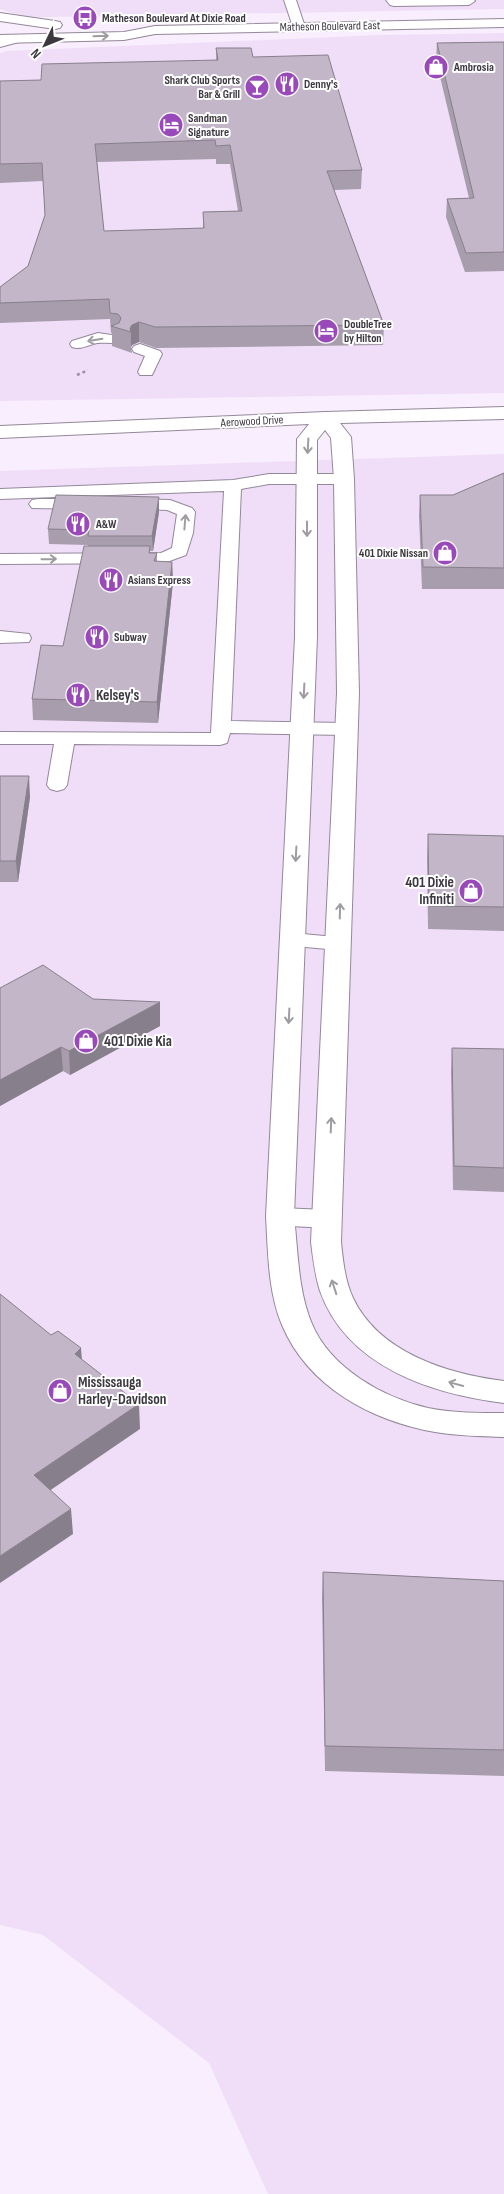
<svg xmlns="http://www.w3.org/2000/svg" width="504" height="2194" viewBox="0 0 504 2194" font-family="'Sofia Sans Condensed',sans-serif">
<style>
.built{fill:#f0def8}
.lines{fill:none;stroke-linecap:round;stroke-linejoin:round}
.service-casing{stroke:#938899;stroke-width:2}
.minor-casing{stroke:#938899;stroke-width:2}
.tertiary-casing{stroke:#938899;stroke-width:2}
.secondary-casing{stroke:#938899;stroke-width:2}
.path{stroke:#9a929e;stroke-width:2.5;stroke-dasharray:3 3;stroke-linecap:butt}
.service{fill:#fff;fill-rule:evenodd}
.minor{fill:#fff;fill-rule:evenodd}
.tertiary{fill:#fff;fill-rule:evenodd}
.secondary{fill:#fff;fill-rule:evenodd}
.wall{fill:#a79dac;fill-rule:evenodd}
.shaded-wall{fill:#887f8c}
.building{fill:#c2b6c8;stroke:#887f8c;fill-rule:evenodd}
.oneway{stroke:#9e9ca0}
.labels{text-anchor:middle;stroke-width:4;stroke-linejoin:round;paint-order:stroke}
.far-poi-label{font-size:12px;font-weight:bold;fill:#3d3840;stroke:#fff;text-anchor:start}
.far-street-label{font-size:12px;fill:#3d3840;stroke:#fff}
.poi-label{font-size:15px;font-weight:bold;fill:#3d3840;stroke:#fff;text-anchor:start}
</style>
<rect width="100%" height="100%" fill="#f8eefd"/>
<!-- built -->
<g class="built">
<polygon points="0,0 504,0 504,9 48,17 25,17 0,9"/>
<polygon points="504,33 504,393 0,401 0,53 7,51 381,35"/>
<polygon points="504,454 504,2194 268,2194 209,2063 43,1935 0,1925 0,471"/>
</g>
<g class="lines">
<defs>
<g id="service">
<polygon points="284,0 296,0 305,27 303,30 295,30 293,27"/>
<polygon points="386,0 474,0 475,1 469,5 394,6 390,5"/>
<path d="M98,333L118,336L120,339L118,342C111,344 104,342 97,343C88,345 81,350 72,347L70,344L72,341Z"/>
<polygon points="140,344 160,351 162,354 152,375 140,375 138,372 145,356 134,352 132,349 134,346"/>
<polygon points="269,474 344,474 350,475 353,479 350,483 344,484 269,484 241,489 231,721 346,723 353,725 356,729 353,733 346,735 230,733 227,743 220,745 74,744 67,785 64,789 57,791 50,789 47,785 54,744 0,744 0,732 211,733 224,491 0,499 0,489 233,480"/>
<polygon points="38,499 87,499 93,500 96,504 93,508 87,509 32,508 29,504 32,500"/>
<polygon points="128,499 170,500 192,508 195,512 193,533 186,555 164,563 0,564 0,554 161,553 172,548 177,514 167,510 122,508 119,504 122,500"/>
<polygon points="0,631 29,634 31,638 29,642 0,643"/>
<polygon points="292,933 346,938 349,943 346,948 338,950 284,945 281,940 284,935"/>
<path d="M280,1208L327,1210L336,1212L340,1218L336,1224C317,1229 290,1227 271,1222L267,1216L271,1210Z"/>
</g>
<path id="minor" d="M504,407V419L340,423L351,437L354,479L359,693L341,1242C343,1261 345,1281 353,1298C379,1353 448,1374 504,1381V1403C432,1394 347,1367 320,1291C315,1275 313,1259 311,1242L337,693L334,479L331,438L325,430L317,440V637L294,1216C298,1252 298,1291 312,1324C330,1368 384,1398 428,1408C453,1413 479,1413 504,1413V1437C481,1436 458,1436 435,1432C372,1421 308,1387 282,1325C268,1292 268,1252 266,1216L295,637L297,439L309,424L0,438V426L325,412Z"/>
<polygon id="tertiary" points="504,19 504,27 155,34 124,40 0,43 0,35 124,32 155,26"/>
<g id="secondary">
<polygon points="0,13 55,21 60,22 62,25 60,28 55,29 0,21"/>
<polygon points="14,35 19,36 21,39 19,42 0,47 0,38"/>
</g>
</defs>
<!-- service casing -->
<use href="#service" class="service-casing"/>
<!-- minor casing -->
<use href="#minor" class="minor-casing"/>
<!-- tertiary casing -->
<use href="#tertiary" class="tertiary-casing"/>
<!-- secondary casing -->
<use href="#secondary" class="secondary-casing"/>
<!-- path -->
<polyline class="path" points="77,375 88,370"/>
<!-- service -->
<use href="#service" class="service"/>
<!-- minor -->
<use href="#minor" class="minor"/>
<!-- tertiary -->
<use href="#tertiary" class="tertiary"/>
<!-- secondary -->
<use href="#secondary" class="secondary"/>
</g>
<!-- wall -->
<g class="wall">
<polygon points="504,42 504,271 465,272 446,217 447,199 469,198 436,60 437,43"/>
<path d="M216,48L253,57L362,170L361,189L334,190L384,325L383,345L156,348L139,342L132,345L131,347L132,353L112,346V333H111L110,319L0,323V287L28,266L45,215L43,181L0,183V81L41,80L216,60ZM216,159V164H230L238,211L203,212V228L104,231L97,162Z"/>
<polygon points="504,473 504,589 422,589 419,516 420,495 453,495"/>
<polygon points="159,512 153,551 150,551 150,553 157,553 157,562 172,562 173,582 158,723 33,720 32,699 63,646 88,546 88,545 49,544 48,529"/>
<polygon points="0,776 30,797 18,882 0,882"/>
<polygon points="428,834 504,836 504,931 428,929 427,858"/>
<polygon points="0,988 93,999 160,1026 70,1075 63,1071 0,1106"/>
<polygon points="452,1048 504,1049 504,1192 453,1190 451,1072"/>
<polygon points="323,1572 504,1581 504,1776 325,1771 322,1597"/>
</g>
<!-- shaded-wall -->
<g class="shaded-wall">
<polygon points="139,322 139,342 132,345 131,347 131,332 130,328 132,325"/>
<polygon points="159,497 159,512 153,551 152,536"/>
<polygon points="172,562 173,582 158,723 157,702"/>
<polygon points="29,776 30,797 18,882 16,861"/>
<polygon points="160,1002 160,1026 70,1075 69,1051"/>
<polygon points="61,1047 63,1071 0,1106 0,1080"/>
<polygon points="81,1348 83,1373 75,1354"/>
<polygon points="139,1404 140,1429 36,1500 34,1475"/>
<polygon points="71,1509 73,1534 0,1583 0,1556"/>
</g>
<!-- building -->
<g class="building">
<polygon points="504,42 504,252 466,253 447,199 474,198 437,43"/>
<path d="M216,48H251L253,57L328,55L362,170L327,171L384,325L155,327L139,322L132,325L130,328L131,332L111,326L119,323L121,318L118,314L110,313L109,299L0,303V287L28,266L45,215L42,163L0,164V81L41,80L42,64L218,60ZM215,140L216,146L230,145L242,211L203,212L204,228L104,231L95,144Z"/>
<polygon points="504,473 504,568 423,567 420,495 453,495"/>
<polygon points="56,495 159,497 152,536 88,536 89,530 48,529"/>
<polygon points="84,546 150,546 149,553 157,553 154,561 172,562 157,702 32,699 41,645 63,646"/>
<polygon points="0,776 29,776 16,861 0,861"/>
<polygon points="428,834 504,836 504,907 429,906"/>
<polygon points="43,965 93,999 160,1002 69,1051 61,1047 0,1080 0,988"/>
<polygon points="452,1048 504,1049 504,1168 454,1166"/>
<polygon points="0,1294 51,1335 58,1331 81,1348 75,1354 139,1404 34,1475 71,1509 0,1556"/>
<polygon points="323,1572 504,1581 504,1750 325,1746"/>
</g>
<!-- one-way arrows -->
<defs><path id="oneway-shaft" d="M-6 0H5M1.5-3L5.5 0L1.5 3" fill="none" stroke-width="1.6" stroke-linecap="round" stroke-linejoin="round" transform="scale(1.25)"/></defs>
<g class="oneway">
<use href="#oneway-shaft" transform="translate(101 36) rotate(-2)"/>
<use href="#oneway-shaft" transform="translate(95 340) rotate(170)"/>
<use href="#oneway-shaft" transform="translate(308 446) rotate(93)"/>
<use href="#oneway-shaft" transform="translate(185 522) rotate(-85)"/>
<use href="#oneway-shaft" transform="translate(307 529) rotate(90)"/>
<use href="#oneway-shaft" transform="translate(49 559) rotate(-1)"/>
<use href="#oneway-shaft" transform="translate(304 691) rotate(93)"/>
<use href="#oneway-shaft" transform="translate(296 854) rotate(93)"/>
<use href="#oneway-shaft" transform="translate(340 911) rotate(-88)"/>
<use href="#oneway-shaft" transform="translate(289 1016) rotate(93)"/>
<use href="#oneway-shaft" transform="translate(331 1125) rotate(-88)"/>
<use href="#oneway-shaft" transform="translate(334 1287) rotate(-108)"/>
<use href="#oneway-shaft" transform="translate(456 1384) rotate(-165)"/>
</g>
<!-- icons -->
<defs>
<symbol id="bus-disc" viewBox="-11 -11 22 22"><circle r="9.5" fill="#9949b9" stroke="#fff"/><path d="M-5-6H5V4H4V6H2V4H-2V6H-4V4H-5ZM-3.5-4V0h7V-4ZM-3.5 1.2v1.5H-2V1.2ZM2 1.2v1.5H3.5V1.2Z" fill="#fff"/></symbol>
<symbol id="shop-disc" viewBox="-11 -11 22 22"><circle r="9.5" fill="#9949b9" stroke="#fff"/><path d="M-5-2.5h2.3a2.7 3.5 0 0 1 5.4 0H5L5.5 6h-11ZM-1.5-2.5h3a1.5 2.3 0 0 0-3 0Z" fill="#fff"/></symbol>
<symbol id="restaurant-disc" viewBox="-11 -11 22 22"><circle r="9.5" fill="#9949b9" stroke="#fff"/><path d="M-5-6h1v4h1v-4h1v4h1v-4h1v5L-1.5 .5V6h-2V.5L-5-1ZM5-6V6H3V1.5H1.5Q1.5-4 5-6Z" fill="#fff"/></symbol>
<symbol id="bar-disc" viewBox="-11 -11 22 22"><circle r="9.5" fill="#9949b9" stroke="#fff"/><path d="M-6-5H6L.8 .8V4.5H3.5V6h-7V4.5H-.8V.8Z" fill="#fff"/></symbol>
<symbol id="hotel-disc" viewBox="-11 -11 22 22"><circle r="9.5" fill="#9949b9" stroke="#fff"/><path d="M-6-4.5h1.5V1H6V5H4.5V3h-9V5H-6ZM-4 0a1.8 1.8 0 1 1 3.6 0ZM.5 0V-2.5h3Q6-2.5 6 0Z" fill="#fff"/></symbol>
</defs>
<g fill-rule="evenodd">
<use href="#bus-disc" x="71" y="4" width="28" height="28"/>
<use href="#shop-disc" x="422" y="53" width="28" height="28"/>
<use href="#restaurant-disc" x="273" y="70" width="28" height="28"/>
<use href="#bar-disc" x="243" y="73" width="28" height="28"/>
<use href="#hotel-disc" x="157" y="111" width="28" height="28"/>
<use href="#hotel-disc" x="312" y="317" width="28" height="28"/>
<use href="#restaurant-disc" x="64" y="510" width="28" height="28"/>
<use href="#shop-disc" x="431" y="539" width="28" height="28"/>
<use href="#restaurant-disc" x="97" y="566" width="28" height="28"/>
<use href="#restaurant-disc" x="83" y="623" width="28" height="28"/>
<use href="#restaurant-disc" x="64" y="681" width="28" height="28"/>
<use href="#shop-disc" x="457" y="877" width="28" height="28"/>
<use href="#shop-disc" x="72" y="1027" width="28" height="28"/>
<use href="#shop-disc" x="46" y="1377" width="28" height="28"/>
</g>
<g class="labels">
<!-- far-poi labels -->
<g class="far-poi-label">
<text x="102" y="22">Matheson Boulevard At Dixie Road</text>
<text x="454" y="71">Ambrosia</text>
<text x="240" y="84" text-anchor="end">Shark Club Sports<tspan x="240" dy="14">Bar &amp; Grill</tspan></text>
<text x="304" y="88">Denny's</text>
<text x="188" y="122">Sandman<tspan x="188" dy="14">Signature</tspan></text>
<text x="344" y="328">DoubleTree<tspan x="344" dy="14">by Hilton</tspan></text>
<text x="96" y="528">A&amp;W</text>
<text x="428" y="557" text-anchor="end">401 Dixie Nissan</text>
<text x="128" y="584">Asians Express</text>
<text x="114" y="641">Subway</text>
</g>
<!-- far-street labels -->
<g class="far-street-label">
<text transform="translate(330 26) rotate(-1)" y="4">Matheson Boulevard East</text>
<text transform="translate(252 421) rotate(-3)" y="4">Aerowood Drive</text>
</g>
<!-- poi labels -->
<g class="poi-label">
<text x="96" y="700">Kelsey's</text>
<text x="454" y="887" text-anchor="end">401 Dixie<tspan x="454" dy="17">Infiniti</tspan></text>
<text x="104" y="1046">401 Dixie Kia</text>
<text x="78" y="1387">Mississauga<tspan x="78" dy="17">Harley-Davidson</tspan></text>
</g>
</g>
<!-- north arrow -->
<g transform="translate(45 45) rotate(227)" stroke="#ffffff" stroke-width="4" paint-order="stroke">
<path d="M0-4L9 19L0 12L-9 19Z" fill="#3d3840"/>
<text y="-8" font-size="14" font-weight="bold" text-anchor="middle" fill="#3d3840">N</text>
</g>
</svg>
